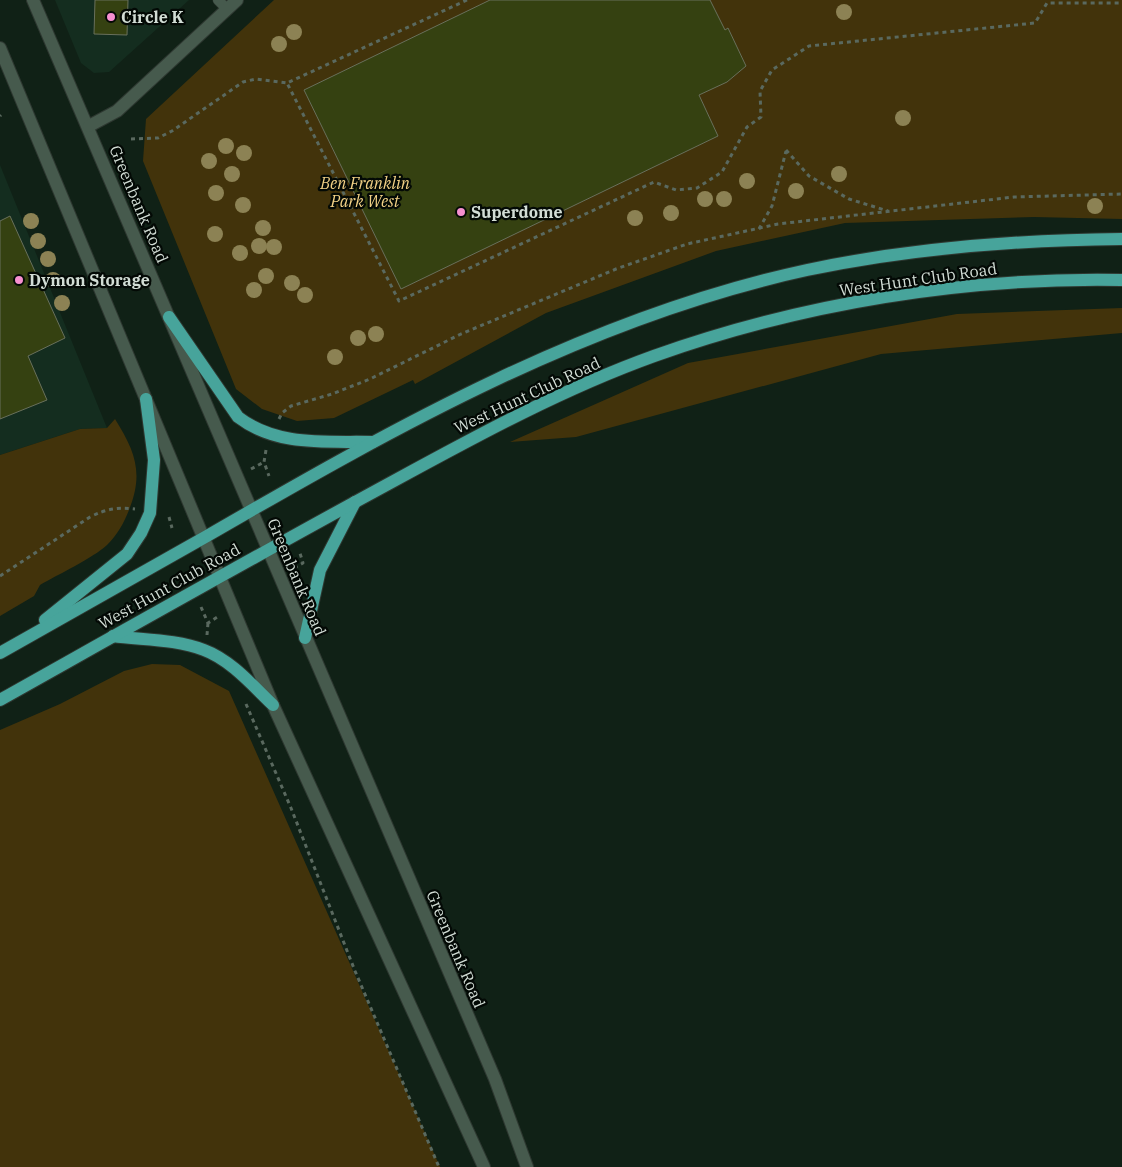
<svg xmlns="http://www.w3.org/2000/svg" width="1122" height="1167" viewBox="0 0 1122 1167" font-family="'IBM Plex Serif',serif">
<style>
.built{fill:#142d1f}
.green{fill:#42330b}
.building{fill:#354111;stroke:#69705c}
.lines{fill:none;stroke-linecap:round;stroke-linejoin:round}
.lane-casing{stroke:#2e3831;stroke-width:11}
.secondary-casing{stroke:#2e3831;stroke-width:14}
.primary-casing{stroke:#2e3831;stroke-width:14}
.path{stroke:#5a695f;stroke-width:3;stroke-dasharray:4 4;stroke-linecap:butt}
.lane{stroke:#465a4d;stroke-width:10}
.secondary{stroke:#465a4d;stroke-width:12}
.primary{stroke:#47a49b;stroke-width:12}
.tree{fill:#8c8254}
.poi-dot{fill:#f690cf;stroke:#030905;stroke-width:2}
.labels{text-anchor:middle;stroke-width:4.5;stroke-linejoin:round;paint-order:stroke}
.poi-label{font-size:16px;font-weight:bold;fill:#d2ddd5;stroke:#030905;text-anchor:start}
.park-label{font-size:16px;font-style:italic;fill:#f2d186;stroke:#030905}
.street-label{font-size:16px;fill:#d2ddd5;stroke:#030905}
</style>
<rect width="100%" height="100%" fill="#102116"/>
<!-- built -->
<g class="built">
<polygon points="55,0 189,0 109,72 94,73 81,63"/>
<polygon points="0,165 107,428 80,429 0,455"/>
</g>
<!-- green -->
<g class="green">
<polygon points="274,0 1122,0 1122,219 1034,217 845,223 716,251 546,313 415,384 413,380 334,418 297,421 262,409 236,389 143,161 146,119"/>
<polygon points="1122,308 1122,333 881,354 576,437 510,442 688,363 957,314"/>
<path d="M115,419C135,451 144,473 129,510C124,523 117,535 107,545C93,558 57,575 40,585L34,596L0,616V455L80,429L107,428Z"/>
<polygon points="152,664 180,665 229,691 440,1167 0,1167 0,730 60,704 124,671"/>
</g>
<!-- building -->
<g class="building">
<polygon points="95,0 128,0 127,35 94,34"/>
<polygon points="490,0 710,0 725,30 728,28 746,66 727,82 699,95 718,136 401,289 304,90"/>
<polygon points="10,216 65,338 28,356 47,400 0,419 0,221"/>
</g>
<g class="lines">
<defs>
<polyline id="lane" points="218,0 227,9"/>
<g id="secondary">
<polyline points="33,0 495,1079 527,1167"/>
<polyline points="0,48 273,705 484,1167"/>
<polyline points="89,126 117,111 237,0"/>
</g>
<g id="primary">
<path d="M169,317L238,417C277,447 326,441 373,442"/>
<polyline points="45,620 127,554 141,533 150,513 154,460 146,399"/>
<path d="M113,636C142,640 176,639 204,650C231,660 253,686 273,705"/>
<polyline points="305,638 320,570 355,502"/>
<path d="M0,653C69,614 138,575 207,536C397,426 590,317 807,270C911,248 1016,240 1122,239"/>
<path d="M0,700C123,631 245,562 368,495C462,444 554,392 654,356C803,303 964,277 1122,280"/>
</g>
</defs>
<!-- lane casing -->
<use href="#lane" class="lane-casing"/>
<!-- secondary casing -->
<use href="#secondary" class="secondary-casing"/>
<!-- primary casing -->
<use href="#primary" class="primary-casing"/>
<!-- path -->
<g class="path">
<polyline points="467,0 287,83 399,301 654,182 676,190 697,188 722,172 747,127 761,117 760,91 772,70 809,46 1035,23 1047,3 1122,3"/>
<polyline points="0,116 1,115"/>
<polyline points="131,139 158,138 172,131 243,82 256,79 287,83"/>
<polyline points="786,150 809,176 849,199 888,211"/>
<polyline points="759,229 772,206 786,151"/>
<polyline points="279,419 282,413 291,406 332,394 370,379 461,334 616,269 687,244 778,224 1014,197 1122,194"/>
<polyline points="266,450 264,462 269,476"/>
<polyline points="251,469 264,462"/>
<polyline points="169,517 172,528"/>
<polyline points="294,568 303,563 299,550"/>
<path d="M0,576L90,517C106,509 117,507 135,509"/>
<polyline points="201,607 208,623 219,616"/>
<polyline points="207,635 208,623"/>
<polyline points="246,704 291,808 355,971 439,1167"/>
</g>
<!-- lane -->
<use href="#lane" class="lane"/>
<!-- secondary -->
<use href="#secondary" class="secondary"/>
<!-- primary -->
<use href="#primary" class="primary"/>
</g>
<!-- trees -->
<g class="tree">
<circle cx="844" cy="12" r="8"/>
<circle cx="294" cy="32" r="8"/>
<circle cx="279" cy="44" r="8"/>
<circle cx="903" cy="118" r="8"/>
<circle cx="226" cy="146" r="8"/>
<circle cx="244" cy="153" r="8"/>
<circle cx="209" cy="161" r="8"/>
<circle cx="232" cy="174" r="8"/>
<circle cx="839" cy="174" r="8"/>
<circle cx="747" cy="181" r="8"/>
<circle cx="796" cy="191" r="8"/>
<circle cx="216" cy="193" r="8"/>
<circle cx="705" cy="199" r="8"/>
<circle cx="724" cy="199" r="8"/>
<circle cx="243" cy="205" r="8"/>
<circle cx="1095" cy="206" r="8"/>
<circle cx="671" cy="213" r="8"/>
<circle cx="635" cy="218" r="8"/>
<circle cx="31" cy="221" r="8"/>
<circle cx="263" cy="228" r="8"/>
<circle cx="215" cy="234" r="8"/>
<circle cx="38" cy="241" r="8"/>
<circle cx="259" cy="246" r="8"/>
<circle cx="274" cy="247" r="8"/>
<circle cx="240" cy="253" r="8"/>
<circle cx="48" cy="259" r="8"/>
<circle cx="266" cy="276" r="8"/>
<circle cx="53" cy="280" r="8"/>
<circle cx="292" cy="283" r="8"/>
<circle cx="254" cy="290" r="8"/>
<circle cx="305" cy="295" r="8"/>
<circle cx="62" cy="303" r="8"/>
<circle cx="376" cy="334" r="8"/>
<circle cx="358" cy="338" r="8"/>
<circle cx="335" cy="357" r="8"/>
</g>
<!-- markers -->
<g class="poi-dot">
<circle cx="111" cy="17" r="5"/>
<circle cx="461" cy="212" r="5"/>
<circle cx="19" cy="280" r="5"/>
</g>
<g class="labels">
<!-- poi labels -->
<g class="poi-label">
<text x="121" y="23">Circle K</text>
<text x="471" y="218">Superdome</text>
<text x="29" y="286">Dymon Storage</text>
</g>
<!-- park labels -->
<g class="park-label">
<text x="365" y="189">Ben Franklin<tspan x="365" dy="18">Park West</tspan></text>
</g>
<!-- street labels -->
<g class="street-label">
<text transform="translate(139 204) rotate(67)" y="6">Greenbank Road</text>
<text transform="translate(918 279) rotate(-8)" y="6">West Hunt Club Road</text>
<text transform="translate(527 395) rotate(-25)" y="6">West Hunt Club Road</text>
<text transform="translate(297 577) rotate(67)" y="6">Greenbank Road</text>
<text transform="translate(169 586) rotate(-29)" y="6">West Hunt Club Road</text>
<text transform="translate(456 949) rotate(67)" y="6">Greenbank Road</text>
</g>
</g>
</svg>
